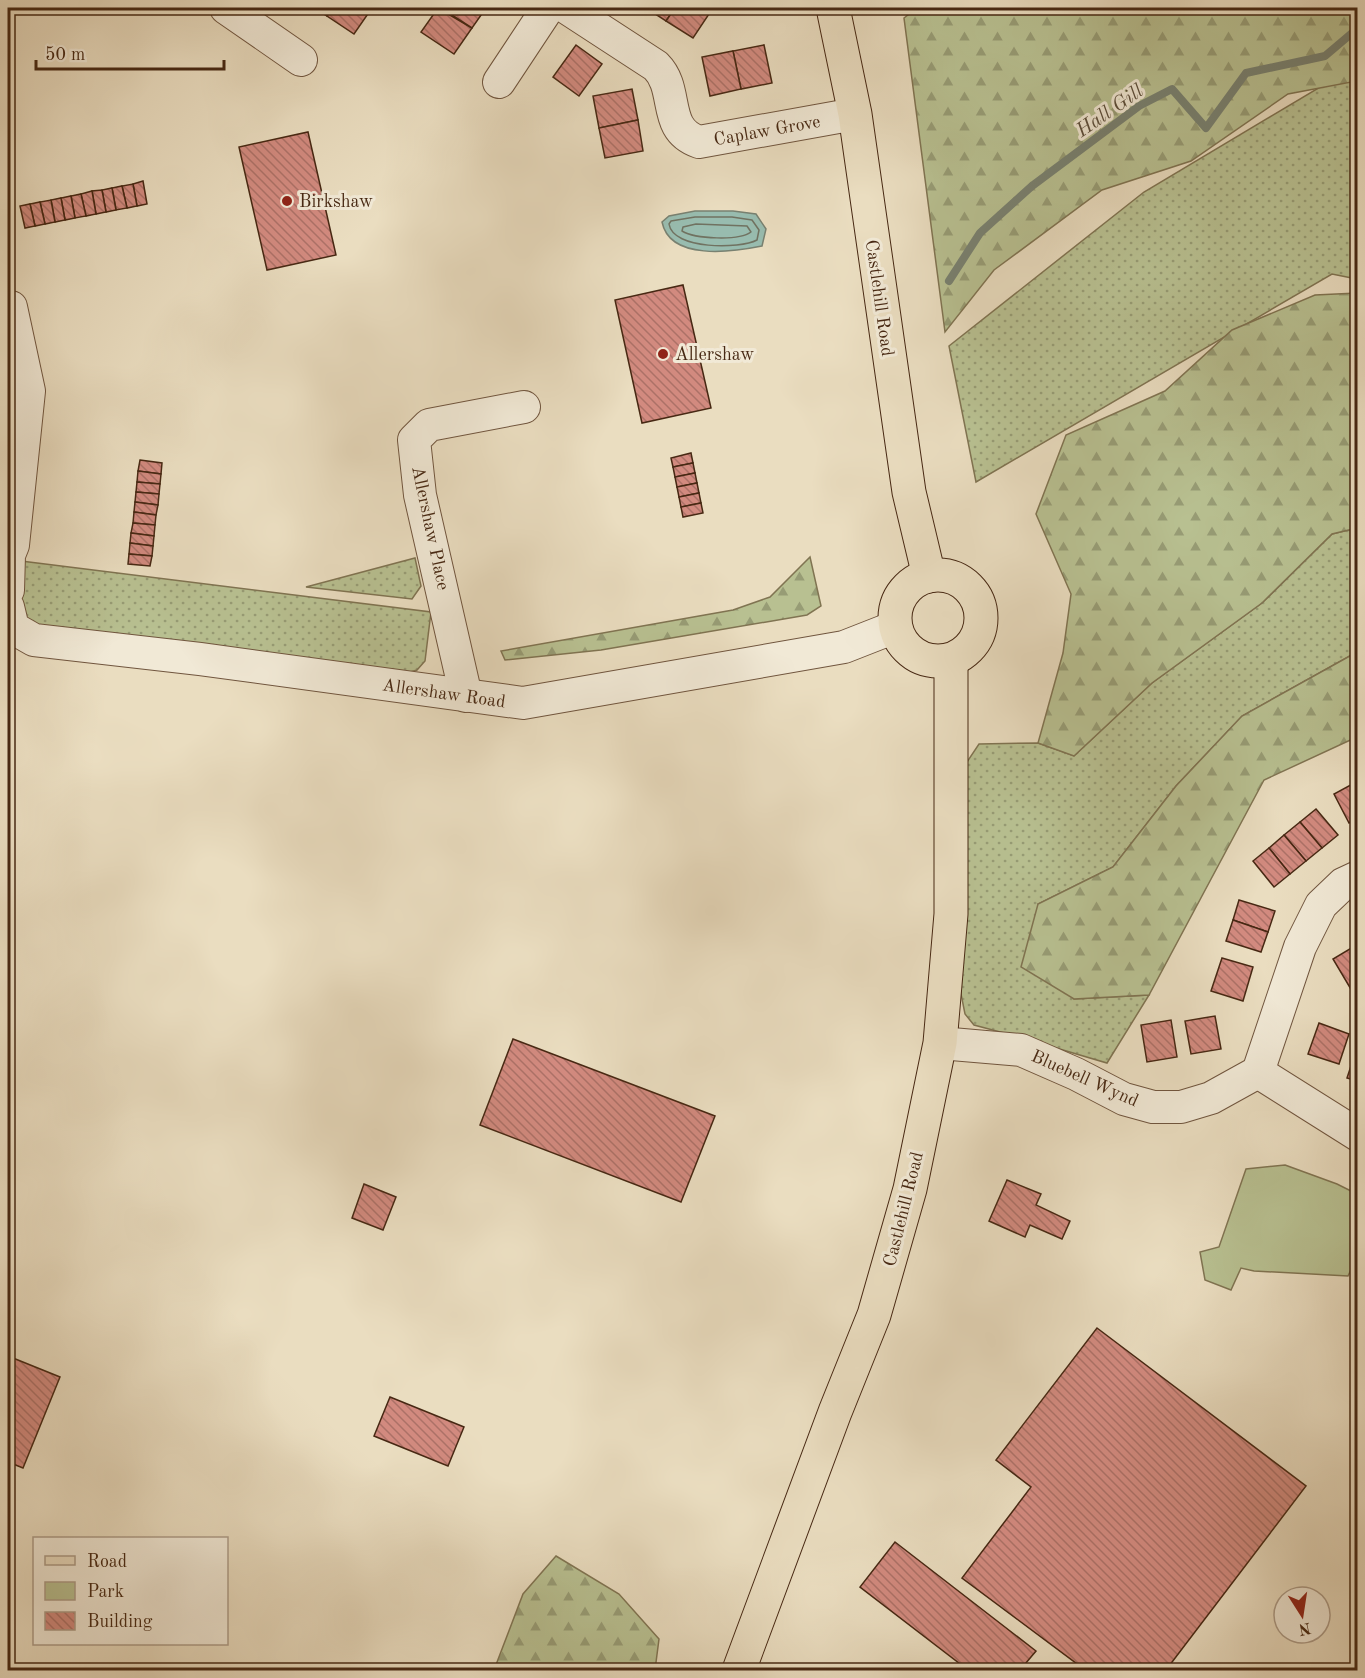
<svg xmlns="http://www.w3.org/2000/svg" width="1365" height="1678" viewBox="0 0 1365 1678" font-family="'Old Standard TT',serif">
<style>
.grass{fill:url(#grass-dots);stroke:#807452;stroke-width:1.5}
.forest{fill:url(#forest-firs);stroke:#807452;stroke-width:1.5}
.park{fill:#b8c091;stroke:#807452;stroke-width:1.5}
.water{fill:#98bcaf;stroke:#788171;stroke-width:1.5}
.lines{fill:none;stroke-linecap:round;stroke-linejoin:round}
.shore{stroke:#707261;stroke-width:1.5}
.stream{stroke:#788171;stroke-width:8}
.building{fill:url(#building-back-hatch);stroke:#472813;stroke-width:1.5}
.minor-casing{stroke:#70553e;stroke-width:34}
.major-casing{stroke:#472813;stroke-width:35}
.minor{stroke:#f1e9d6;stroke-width:32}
.major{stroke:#eaddc0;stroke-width:33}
.poi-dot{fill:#8f2418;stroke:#f1e9d6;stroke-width:2}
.labels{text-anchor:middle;stroke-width:6;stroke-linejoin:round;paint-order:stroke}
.street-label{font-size:18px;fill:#472813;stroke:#f1e9d6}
.poi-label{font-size:18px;fill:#472813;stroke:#f1e9d6;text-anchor:start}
.water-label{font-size:20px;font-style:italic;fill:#5b4d3a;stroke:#f1e9d6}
</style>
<defs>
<pattern id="grass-dots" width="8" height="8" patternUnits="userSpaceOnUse" patternTransform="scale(1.5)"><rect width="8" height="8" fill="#b8c091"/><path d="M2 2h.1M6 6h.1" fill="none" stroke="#979c75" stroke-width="1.8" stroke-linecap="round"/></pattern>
<pattern id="forest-firs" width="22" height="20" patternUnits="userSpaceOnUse" patternTransform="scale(1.5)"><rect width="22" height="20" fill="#b8c091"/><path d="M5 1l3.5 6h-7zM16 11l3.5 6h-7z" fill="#979c75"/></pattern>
<pattern id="building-back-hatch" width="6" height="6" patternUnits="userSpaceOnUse" patternTransform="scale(1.5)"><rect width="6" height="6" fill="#d28a7f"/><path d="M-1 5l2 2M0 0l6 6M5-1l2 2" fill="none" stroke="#ac7167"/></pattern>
</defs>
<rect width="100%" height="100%" fill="#eaddc0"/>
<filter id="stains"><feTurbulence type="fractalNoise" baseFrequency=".00333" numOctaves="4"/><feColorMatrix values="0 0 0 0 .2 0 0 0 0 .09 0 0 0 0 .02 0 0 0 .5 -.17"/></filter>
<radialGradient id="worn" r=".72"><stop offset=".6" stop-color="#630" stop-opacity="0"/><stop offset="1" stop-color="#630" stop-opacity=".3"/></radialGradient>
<!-- grass -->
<g class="grass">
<polygon points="1357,65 1357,279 1332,274 976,482 949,346 1144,192"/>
<polygon points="1357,528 1357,652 1242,716 1176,786 1113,867 1038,904 1074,999 1149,995 1107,1063 1019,1037 974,1025 965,1014 961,994 965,897 959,774 979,744 1038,743 1074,756 1152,683 1262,603 1332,534"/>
<polygon points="415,558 421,586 412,599 306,587"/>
<polygon points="21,561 431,612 425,661 417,670 403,674 45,627 30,621 18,610"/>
</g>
<!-- forest -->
<g class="forest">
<polygon points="917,8 1357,8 1357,81 1288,94 1191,161 1102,190 994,270 945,332 904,18"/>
<polygon points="1357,293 1357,528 1332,534 1262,603 1152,683 1074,756 1038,743 1063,653 1071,594 1036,514 1066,435 1165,391 1232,330 1315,295"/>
<polygon points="810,557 821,606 807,615 601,650 505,660 501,651 733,610 770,597"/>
<polygon points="1357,652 1357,737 1264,780 1149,995 1074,999 1021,967 1038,904 1113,867 1176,786 1242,716"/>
<polygon points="556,1556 619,1594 659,1639 655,1670 494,1670 523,1594"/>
</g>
<!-- park -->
<polygon class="park" points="1285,1165 1337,1184 1357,1194 1357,1257 1348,1276 1254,1271 1241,1268 1231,1290 1205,1280 1200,1252 1219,1247 1246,1169"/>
<!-- water -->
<path class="water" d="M695,211H733L756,214L766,229L762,246C732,252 670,261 662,222L669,216Z"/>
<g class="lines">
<!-- shore -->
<g class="shore">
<path d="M695,217H732L752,220L759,230L757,240C740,249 673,250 669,224L671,221Z"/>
<path d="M696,224L747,226L751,232C739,241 695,239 682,231L683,227Z"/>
</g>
<!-- stream -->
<polyline class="stream" points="949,281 980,233 1032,186 1139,106 1172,89 1206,128 1246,73 1325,56 1358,28"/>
</g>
<!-- building -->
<g class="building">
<polygon points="314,8 333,8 327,16"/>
<polygon points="333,8 372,8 354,34 327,16"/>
<polygon points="438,8 472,28 454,54 421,32"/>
<polygon points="441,8 486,8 472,28"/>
<polygon points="646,8 675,8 666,21"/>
<polygon points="675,8 713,8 693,38 666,21"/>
<polygon points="576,45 602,64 579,96 553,77"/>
<polygon points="764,45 772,83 741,89 733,51"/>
<polygon points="733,51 741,89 710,96 702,57"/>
<polygon points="632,89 638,120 599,128 593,96"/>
<polygon points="638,120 643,151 605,158 599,128"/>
<polygon points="308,132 336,255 267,270 239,147"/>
<polygon points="143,181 147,204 137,206 133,184"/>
<polygon points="133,184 137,206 127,208 122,186"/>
<polygon points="122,186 127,208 116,210 112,188"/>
<polygon points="112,188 116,210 106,212 102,190"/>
<polygon points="102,190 106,212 96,214 92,191"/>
<polygon points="92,191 96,214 86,216 81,194"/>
<polygon points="81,194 86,216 75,218 71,196"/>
<polygon points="71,196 75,218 65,220 61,198"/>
<polygon points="61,198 65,220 55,222 51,200"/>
<polygon points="51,200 55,222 45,224 40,202"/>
<polygon points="40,202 45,224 35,226 30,204"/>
<polygon points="30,204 35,226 25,228 20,206"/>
<polygon points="683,285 711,408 642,423 615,300"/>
<polygon points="691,453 693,463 673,467 671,458"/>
<polygon points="140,460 162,463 161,474 138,471"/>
<polygon points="693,463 695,473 675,477 673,467"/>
<polygon points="138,471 161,474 160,484 137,482"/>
<polygon points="695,473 697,483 677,487 675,477"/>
<polygon points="137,482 160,484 159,494 136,492"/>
<polygon points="697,483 699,493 679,497 677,487"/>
<polygon points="136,492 159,494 158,505 135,502"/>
<polygon points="699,493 701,503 681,507 679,497"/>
<polygon points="135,502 158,505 156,515 134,512"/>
<polygon points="701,503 703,513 683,517 681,507"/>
<polygon points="134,512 156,515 155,525 133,523"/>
<polygon points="133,523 155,525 154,536 131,533"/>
<polygon points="131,533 154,536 153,546 130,543"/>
<polygon points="130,543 153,546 152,556 129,554"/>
<polygon points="129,554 152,556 150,566 128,564"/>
<polygon points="1358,781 1358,818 1349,823 1334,794"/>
<polygon points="1316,809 1338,835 1322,848 1300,822"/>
<polygon points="1300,822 1322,848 1306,861 1284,835"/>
<polygon points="1284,835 1306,861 1290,874 1269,848"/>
<polygon points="1269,848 1290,874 1274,887 1253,861"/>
<polygon points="1239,900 1275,911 1268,932 1233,920"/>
<polygon points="1233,920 1268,932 1261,952 1226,941"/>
<polygon points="1358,944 1358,988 1352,991 1333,959"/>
<polygon points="1222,958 1253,967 1243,1001 1211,991"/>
<polygon points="1215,1016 1221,1049 1191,1054 1185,1021"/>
<polygon points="1171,1020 1177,1057 1147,1062 1141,1025"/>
<polygon points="1319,1023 1349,1034 1339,1064 1308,1054"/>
<polygon points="513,1039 715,1116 681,1202 480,1125"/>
<polygon points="1357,1048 1358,1049 1358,1081 1347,1078"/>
<polygon points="1007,1180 1041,1194 1036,1205 1070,1221 1062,1239 1030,1225 1025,1237 989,1221"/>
<polygon points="364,1184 396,1197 383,1230 352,1218"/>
<polygon points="1097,1328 1306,1486 1166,1670 1072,1670 1077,1664 962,1578 1031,1487 996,1460"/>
<polygon points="8,1356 60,1377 23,1468 8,1462"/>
<polygon points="390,1397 464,1427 448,1466 374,1436"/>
<polygon points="895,1542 1036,1651 1020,1670 968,1670 860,1587"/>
</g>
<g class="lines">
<defs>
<g id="minor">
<polyline points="226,8 301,60"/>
<path d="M567,8L656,66C680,90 661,129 699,142L855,114"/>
<polyline points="499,82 548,8"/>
<polyline points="8,590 9,555 13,545 29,391 11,307"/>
<polyline points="8,607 13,628 34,640 200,659 523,703 844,647 895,627"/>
<polyline points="466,696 420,495 414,440 429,425 524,407"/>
<polyline points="940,1043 1021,1050 1076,1074 1124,1099 1153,1107 1181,1107 1211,1098 1258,1072 1300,947 1321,905 1343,884 1358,877"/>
<polyline points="1258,1072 1358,1135"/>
</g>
<g id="major">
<polyline points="833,8 855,114 909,492 929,576"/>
<circle cx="938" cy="618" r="43"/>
<polyline points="739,1670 835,1412 874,1315 910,1189 940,1043 951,914 951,660"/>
</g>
</defs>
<!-- minor casing -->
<use href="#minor" class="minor-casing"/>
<!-- major casing -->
<use href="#major" class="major-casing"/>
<!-- minor -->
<use href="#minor" class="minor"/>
<!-- major -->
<use href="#major" class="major"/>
</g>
<!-- markers -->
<g class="poi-dot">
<circle cx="287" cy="201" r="6"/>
<circle cx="663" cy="354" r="6"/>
</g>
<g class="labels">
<!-- street labels -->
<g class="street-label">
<text transform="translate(767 130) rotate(-10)" y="6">Caplaw Grove</text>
<text transform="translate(880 298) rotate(82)" y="6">Castlehill Road</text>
<text transform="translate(431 528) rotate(78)" y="6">Allershaw Place</text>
<text transform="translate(444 693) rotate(8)" y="6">Allershaw Road</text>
<text transform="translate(1085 1078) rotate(24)" y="6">Bluebell Wynd</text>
<text transform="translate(903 1209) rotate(-76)" y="6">Castlehill Road</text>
</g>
<!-- poi labels -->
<g class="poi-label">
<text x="299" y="207">Birkshaw</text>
<text x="675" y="360">Allershaw</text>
</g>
<!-- water labels -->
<g class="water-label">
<text transform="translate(1109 110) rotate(-35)" y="7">Hall Gill</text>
</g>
</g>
<!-- margin -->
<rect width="1365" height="1678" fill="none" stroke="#eaddc0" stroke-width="30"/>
<rect x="9" y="9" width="1347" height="1660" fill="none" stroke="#472813" stroke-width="3"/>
<rect x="15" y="15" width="1335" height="1648" fill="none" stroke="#472813" stroke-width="1.5"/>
<!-- legend -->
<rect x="33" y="1537" width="195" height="108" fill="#f1e9d6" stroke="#ad9c88" stroke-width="1.5"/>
<rect x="45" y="1556" width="30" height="9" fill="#eaddc0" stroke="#ad9c88" stroke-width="1.5"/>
<text x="87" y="1567" font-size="18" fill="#472813">Road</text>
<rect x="45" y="1582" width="30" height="18" fill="#b8c091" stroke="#ad9c88" stroke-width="1.5"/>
<text x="87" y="1597" font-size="18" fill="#472813">Park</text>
<rect x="45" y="1612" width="30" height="18" fill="url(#building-back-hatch)" stroke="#ad9c88" stroke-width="1.5"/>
<text x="87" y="1627" font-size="18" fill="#472813">Building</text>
<!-- north arrow -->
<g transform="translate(1302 1615) rotate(168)"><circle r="28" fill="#f1e9d6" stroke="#ad9c88" stroke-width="1.5"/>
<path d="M0-4.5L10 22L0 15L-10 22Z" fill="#8f2418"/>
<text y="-9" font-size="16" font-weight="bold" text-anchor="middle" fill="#472813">N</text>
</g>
<!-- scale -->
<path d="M36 60v9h188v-9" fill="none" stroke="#472813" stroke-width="3"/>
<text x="45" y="60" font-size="18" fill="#472813" stroke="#f1e9d6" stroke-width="4.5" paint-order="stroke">50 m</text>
<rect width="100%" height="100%" filter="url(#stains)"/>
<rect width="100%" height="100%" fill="url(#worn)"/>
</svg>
